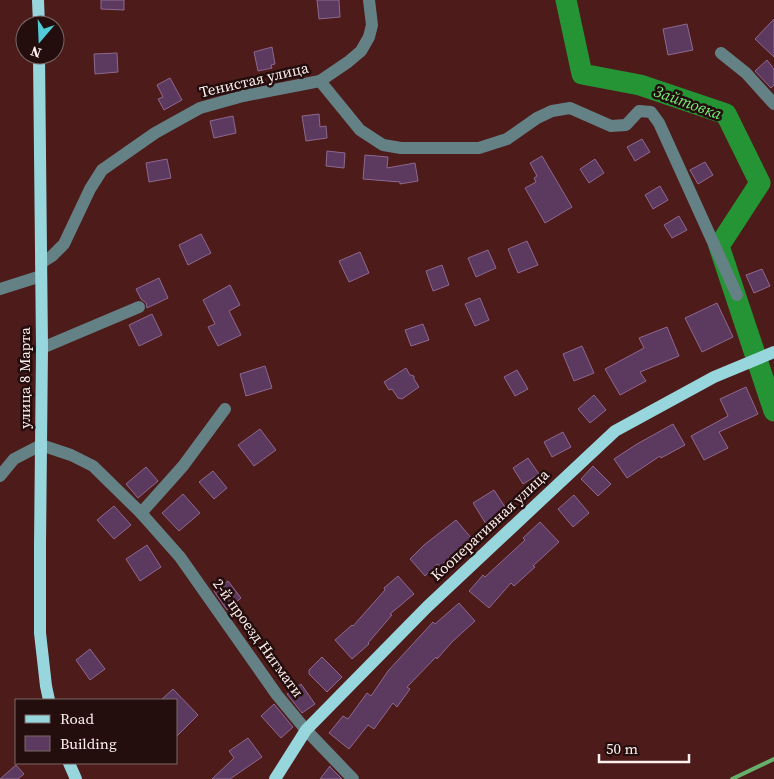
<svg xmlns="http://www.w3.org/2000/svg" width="774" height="779" viewBox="0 0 774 779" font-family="'Source Serif 4',serif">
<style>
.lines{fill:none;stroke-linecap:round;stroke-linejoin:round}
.stream{stroke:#66b06c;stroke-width:4}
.river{stroke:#259434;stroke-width:21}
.building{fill:#5c395e;stroke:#8e6890}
.minor{stroke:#648185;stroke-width:12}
.major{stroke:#98d6dd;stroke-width:12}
.labels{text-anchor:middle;stroke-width:5;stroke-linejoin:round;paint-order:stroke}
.street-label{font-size:15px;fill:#fdf0ee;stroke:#240e0d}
.water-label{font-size:16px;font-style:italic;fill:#72f27a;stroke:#240e0d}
</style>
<rect width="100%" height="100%" fill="#4c1b1a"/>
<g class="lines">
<!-- stream -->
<polyline class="stream" points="732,779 774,759"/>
<!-- river -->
<polyline class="river" points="566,0 582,74 640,85 726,114 760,183 719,246 774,411"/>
</g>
<!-- building -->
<g class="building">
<polygon points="101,0 124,0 124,10 101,9"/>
<polygon points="317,0 339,0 340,17 319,19"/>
<polygon points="774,19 774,57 755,39"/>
<polygon points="687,24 693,50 668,55 663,29"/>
<polygon points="272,47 275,64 271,65 272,68 258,71 254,52"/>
<polygon points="117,53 118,72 95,74 94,54"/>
<polygon points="767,60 774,69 774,85 771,88 755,71"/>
<polygon points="170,78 182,100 164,110 158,99 163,97 157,85"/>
<polygon points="319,114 320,127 326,126 327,138 306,141 302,116"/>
<polygon points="233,116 236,133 214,138 210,121"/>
<polygon points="642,139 650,152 635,161 627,147"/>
<polygon points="327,151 345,153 344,168 326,166"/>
<polygon points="365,155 388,157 387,168 415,163 418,181 400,184 400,182 363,179"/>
<polygon points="542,156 572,207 545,223 525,188 536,182 534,178 537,176 530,163"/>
<polygon points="167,159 171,178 149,182 146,163"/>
<polygon points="595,159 604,173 589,183 580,169"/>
<polygon points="705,162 713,175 698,184 690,170"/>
<polygon points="660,186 668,200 653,209 645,195"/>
<polygon points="679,216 687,230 672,238 664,225"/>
<polygon points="201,234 211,253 188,265 179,245"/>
<polygon points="527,241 538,265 518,273 508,249"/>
<polygon points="488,250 496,268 476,277 468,258"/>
<polygon points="360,252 369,273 349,282 339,261"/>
<polygon points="442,265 449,285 433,291 426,271"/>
<polygon points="762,269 770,286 754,293 746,275"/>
<polygon points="159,278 168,298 147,308 146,303 141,299 136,289"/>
<polygon points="230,285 240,305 229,311 241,335 218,346 208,327 215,324 203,300"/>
<polygon points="480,298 489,320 475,326 465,304"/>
<polygon points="717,303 733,337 702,352 685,318"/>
<polygon points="152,314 162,335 139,346 129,325"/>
<polygon points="423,324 429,340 411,346 405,330"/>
<polygon points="667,327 679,356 640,372 646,381 620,395 605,369 644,348 639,338"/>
<polygon points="582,346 594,373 574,381 563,354"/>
<polygon points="265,366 272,388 246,396 240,374"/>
<polygon points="406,368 410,375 414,376 414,379 419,387 402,399 398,398 392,389 389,390 384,382"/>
<polygon points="517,370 528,389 515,396 504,377"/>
<polygon points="746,387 758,414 719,432 728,448 704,460 691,436 728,416 720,399"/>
<polygon points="594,395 606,410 590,423 578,409"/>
<polygon points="673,424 685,445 661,458 660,456 627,478 614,459 637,444"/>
<polygon points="260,429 276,450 254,466 238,445"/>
<polygon points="563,432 571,447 552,457 544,442"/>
<polygon points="528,458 539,474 523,484 513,468"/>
<polygon points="593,466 611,484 598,496 581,479"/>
<polygon points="146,467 158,481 138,498 126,484"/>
<polygon points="213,471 227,488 214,499 199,482"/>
<polygon points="494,490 507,510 486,524 473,503"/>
<polygon points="183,494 200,513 179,531 162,513"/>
<polygon points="574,495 589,513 573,527 558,509"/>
<polygon points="114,506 131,525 114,539 97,520"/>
<polygon points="456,520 473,540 454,556 453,554 440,566 437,564 425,576 410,559 424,545"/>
<polygon points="540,522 559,542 533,566 535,567 514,586 511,583 489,608 469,591 483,575 485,577 525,540 523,538"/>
<polygon points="147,545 161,567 140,581 126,559"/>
<polygon points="398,576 414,594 390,614 392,615 368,643 369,644 352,659 335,640 352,625 353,626 385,590 384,588"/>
<polygon points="228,581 241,598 227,610 214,591"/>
<polygon points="459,603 475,621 452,642 437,659 436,657 407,687 410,689 397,707 393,703 374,729 368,725 349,749 329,733 343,716 348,719 367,693 371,696 388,671 433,622 435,624"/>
<polygon points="90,649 105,669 90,680 76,660"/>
<polygon points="322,657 342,677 327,692 309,674 309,670"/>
<polygon points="301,684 315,704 302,713 287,694"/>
<polygon points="173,689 198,715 176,737 176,700 161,700"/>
<polygon points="274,704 293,727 281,738 261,716"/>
<polygon points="248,738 262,757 230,779 212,779 234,758 229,751"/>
<polygon points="16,765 24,774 18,779 0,779"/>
<polygon points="330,766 330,767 342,779 320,779"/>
</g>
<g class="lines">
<!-- minor -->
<g class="minor">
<polyline points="721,53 746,73 774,104"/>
<polyline points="320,81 360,130 383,145 401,148 479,148 507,139 537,118 552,111 570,108 611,126 626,125 639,111 651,112 659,123 737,295"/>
<polyline points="41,263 52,256 64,244 90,189 102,170 155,133 200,108 243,96 320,81 348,62 361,51 369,37 372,25 369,0"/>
<polyline points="0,289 41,276"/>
<polyline points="42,348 139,307"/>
<polyline points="0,476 14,459 41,445 71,455 93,466 141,513 180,557 277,695 306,730 353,779"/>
<polyline points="141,513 183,466 225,409"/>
</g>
<!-- major -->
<g class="major">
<polyline points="38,0 39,25"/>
<polyline points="39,55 42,348 40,545 40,633 46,686 49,700"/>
<polyline points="69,763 76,779"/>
<polyline points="275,779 306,730 427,607 615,431 714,377 774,352"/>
</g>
</g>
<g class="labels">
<!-- street labels -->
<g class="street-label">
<text transform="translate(254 80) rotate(-13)" y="5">Тенистая улица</text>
<text transform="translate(25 378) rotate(-90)" y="5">улица 8 Марта</text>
<text transform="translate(490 525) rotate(-43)" y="5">Кооперативная улица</text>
<text transform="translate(258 638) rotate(54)" y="5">2-й проезд Нигмати</text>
</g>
<!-- water labels -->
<g class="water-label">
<text transform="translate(688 102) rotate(20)" y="6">Зайтовка</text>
</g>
</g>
<!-- legend -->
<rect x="15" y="699" width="162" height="65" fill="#240e0d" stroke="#7b6867"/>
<rect x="25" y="715" width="25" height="8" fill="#98d6dd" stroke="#7b6867"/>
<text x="60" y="724" font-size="15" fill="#fdf0ee">Road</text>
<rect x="25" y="736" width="25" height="15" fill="#5c395e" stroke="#7b6867"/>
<text x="60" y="749" font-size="15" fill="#fdf0ee">Building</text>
<!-- north arrow -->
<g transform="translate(40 40) rotate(199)"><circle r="24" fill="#240e0d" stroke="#7b6867"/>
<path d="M0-4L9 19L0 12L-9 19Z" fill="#52cbd8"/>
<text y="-8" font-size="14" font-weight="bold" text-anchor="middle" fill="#fdf0ee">N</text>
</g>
<!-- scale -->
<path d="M599 754v8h90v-8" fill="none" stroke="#fdf0ee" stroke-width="2.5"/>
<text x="606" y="754" font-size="15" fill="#fdf0ee" stroke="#240e0d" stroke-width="4" paint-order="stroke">50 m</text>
</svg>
